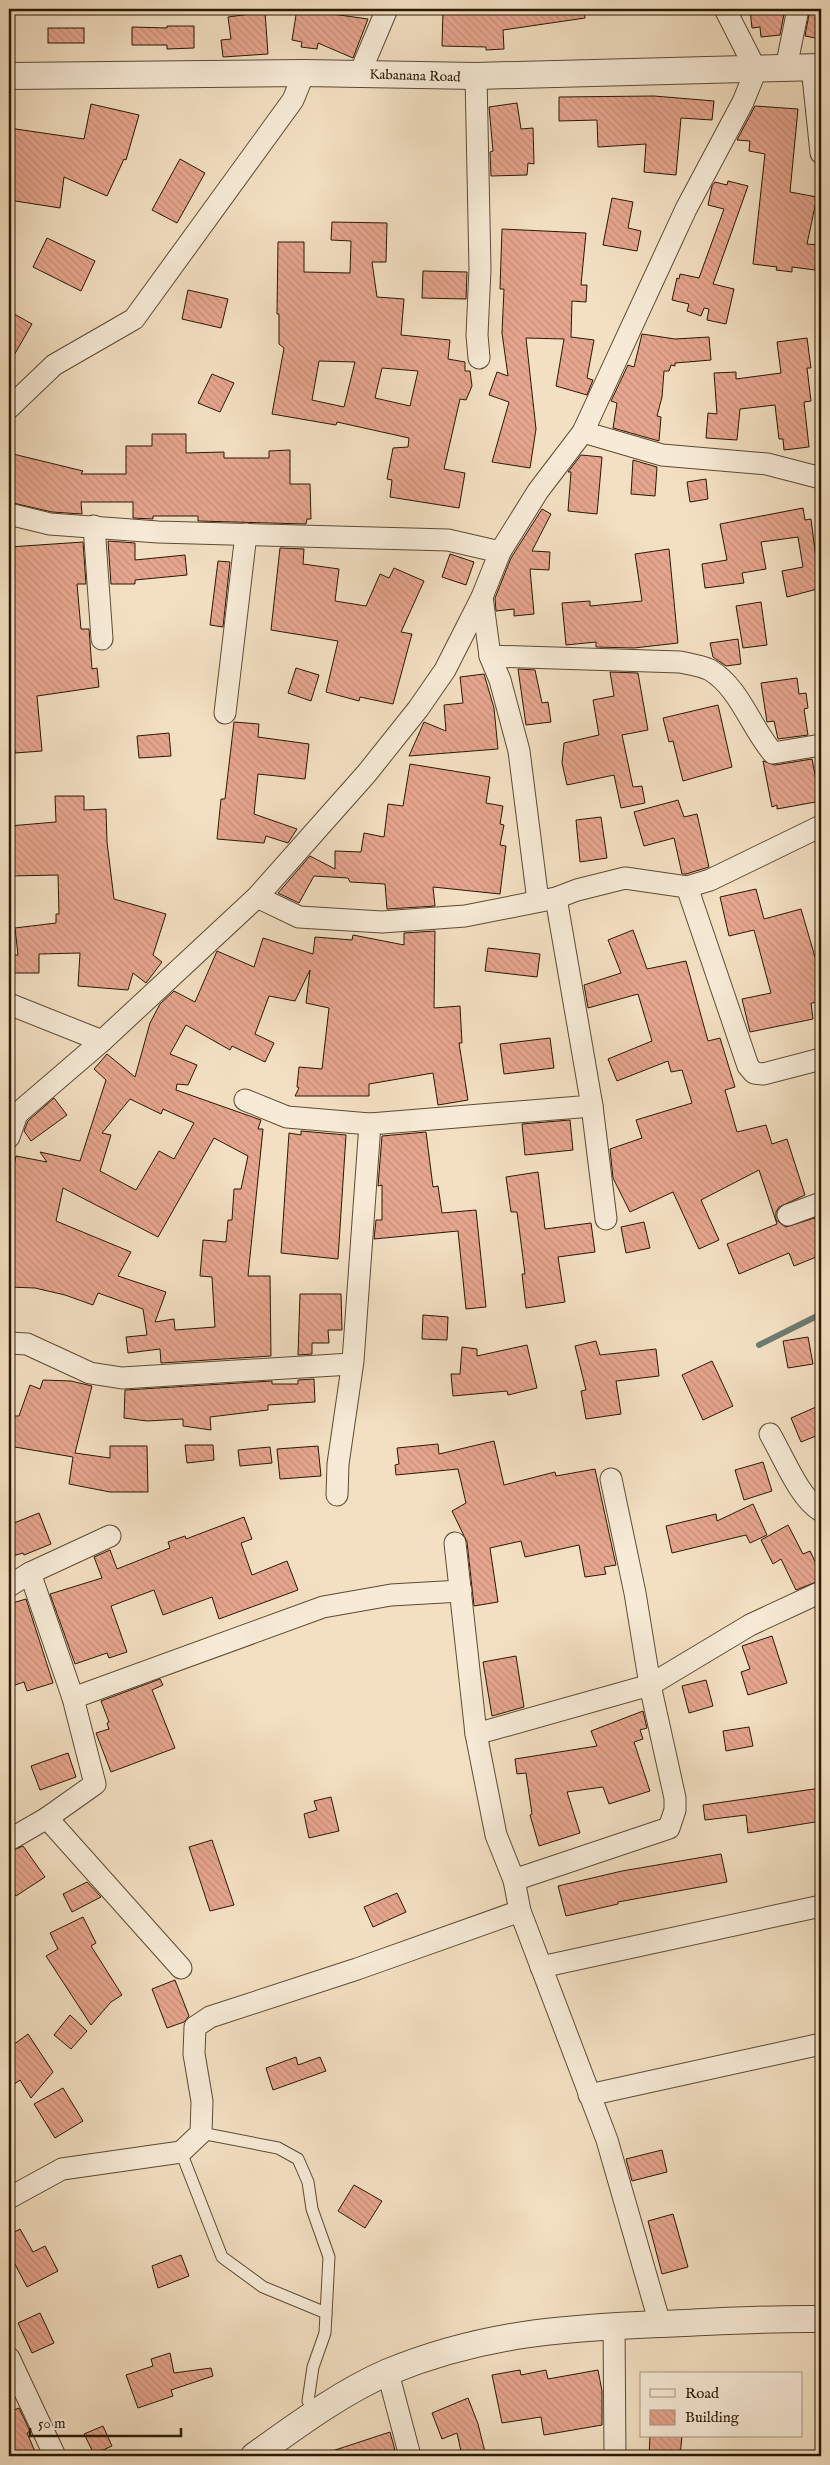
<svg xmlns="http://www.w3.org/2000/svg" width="830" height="2465" viewBox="0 0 830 2465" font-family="'IM FELL English',serif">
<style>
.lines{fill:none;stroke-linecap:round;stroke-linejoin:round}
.stream{stroke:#6e7b6f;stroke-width:6}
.building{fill:url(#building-back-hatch);stroke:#291903;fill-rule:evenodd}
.service-casing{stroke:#5c4b33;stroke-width:13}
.minor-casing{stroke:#5c4b33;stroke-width:23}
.tertiary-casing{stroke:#5c4b33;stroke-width:28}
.service{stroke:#f7ebd7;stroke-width:11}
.minor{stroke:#f7ebd7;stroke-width:21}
.tertiary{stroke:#f7ebd7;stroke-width:26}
.labels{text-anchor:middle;stroke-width:4.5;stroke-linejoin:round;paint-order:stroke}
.street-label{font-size:14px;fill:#291903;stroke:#f7ebd7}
</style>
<defs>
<pattern id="building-back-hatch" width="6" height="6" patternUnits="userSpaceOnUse" patternTransform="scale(1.25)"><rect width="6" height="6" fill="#e7a68f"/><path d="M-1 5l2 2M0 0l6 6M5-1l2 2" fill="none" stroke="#c68e7a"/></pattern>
</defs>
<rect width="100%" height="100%" fill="#f3e0c2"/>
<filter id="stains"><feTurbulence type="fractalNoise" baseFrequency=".004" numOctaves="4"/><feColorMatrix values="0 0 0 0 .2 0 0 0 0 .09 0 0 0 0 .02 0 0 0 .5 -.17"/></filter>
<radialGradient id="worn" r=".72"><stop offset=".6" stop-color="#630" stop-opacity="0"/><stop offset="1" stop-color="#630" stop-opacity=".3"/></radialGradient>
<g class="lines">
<!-- stream -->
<polyline class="stream" points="759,1345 821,1314"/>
</g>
<!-- building -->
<g class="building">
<polygon points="297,9 368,19 353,58 318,43 317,49 301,47 302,42 292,40"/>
<polygon points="443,9 584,9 585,18 503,30 504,49 486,50 486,47 442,46"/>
<polygon points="762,9 785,9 780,35 761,37 760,27 752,28 750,10"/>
<polygon points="810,9 821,9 821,39 805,36"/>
<polygon points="265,12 268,54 223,57 221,40 231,39 228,17"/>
<polygon points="167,26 194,26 194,48 167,49 167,45 132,45 132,27 167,28"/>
<rect x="48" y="28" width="36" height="15"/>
<polygon points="654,96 714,101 712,120 681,118 676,175 644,172 646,144 598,147 597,120 559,121 559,97"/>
<polygon points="517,103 521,129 533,128 534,164 528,163 527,175 491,176 490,152 493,151 489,107"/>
<polygon points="91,104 139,115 126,160 124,159 107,196 64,177 60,208 9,200 9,128 84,139"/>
<polygon points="755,106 798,109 790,192 817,197 807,244 818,245 815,270 792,267 792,272 776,270 777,267 753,264 765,154 749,151 750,141 737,140"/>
<polygon points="180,159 205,173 177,223 152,210"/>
<polygon points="728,181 748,186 713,284 734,289 726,324 707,320 709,309 704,308 701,316 687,311 689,304 672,300 677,278 679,279 680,274 699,278 724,209 708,205 712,186 715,182 727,185"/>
<polygon points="612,198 633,202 628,228 641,231 637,251 603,245"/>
<path d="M332,222L387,223L386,262H372L377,297L404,299L401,335L450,340L448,359L465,362V371H470L472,386L466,400L460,399L444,469L465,473L459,508L390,497L392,480L387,479L393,448L408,447L409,438L337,422L336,425L272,414L284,348L279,344V314H277L278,242H304V272L350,273L351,241L331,240ZM319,361L355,362L344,407L312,400ZM382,368L418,371L410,406L375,398Z"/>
<polygon points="502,229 586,233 581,285 587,285 586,302 572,301 571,337 594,340 587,378 593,380 587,395 556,386 564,339 526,338 536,429 530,468 492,462 509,402 489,395 497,372 508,376 502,333 504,289 500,289"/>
<polygon points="47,238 95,261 81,291 33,267"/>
<polygon points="423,271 467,272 466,299 422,298"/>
<polygon points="188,290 228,299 221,328 182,319"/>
<polygon points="9,311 32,324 9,364"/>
<polygon points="642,334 675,339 709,337 711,360 675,363 675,366 671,365 669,371 664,371 662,397 657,416 661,417 659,441 613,428 617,403 611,401 628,365 634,367"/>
<polygon points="807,338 811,368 807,368 811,401 804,402 809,447 784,450 783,439 779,439 775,405 740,409 737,440 706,438 708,413 717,414 714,373 736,372 736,379 781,373 777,342"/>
<polygon points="212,374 234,383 220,412 198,403"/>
<polygon points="152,434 186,434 186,453 224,452 224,458 269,458 269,451 290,450 290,484 310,484 311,519 307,519 306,524 198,521 198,516 153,516 153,519 133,518 133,502 81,502 82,514 52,512 9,502 9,453 83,471 81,474 126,474 126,446 152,446"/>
<polygon points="581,455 602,457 597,514 568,511 571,472 568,472"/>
<polygon points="633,460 657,467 655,496 631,494"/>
<polygon points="706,479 708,499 690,502 687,482"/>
<polygon points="803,508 805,520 811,519 816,559 821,558 821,588 787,597 782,571 803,567 798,537 761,542 766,569 742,573 744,583 705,588 702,564 727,560 720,524"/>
<polygon points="542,509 551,514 532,551 550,552 549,570 530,569 534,614 514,616 514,609 496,611 495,598 511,558"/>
<polygon points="108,541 135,543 135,560 185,555 187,575 135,580 135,584 111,584"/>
<polygon points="83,542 86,584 77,584 81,629 89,629 92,669 97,668 99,687 37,696 42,751 15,753 9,698 9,547"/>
<polygon points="280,548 304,549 303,564 339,569 335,601 366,606 380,574 389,578 394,568 424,581 401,632 412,634 393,704 360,697 359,701 326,692 338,641 271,630"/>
<polygon points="669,549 678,643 634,648 596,647 596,642 566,645 562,603 590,601 590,606 642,601 635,554"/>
<polygon points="450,554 474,562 466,585 442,577"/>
<polygon points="218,561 230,562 223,627 210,625"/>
<polygon points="761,602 767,645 743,648 736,606"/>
<polygon points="738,639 741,664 726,666 713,657 710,643"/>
<polygon points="296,668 319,675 311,701 288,693"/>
<polygon points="518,669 535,670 542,703 548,702 551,722 526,725"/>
<polygon points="610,672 638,673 648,730 622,735 633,787 642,786 645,803 621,808 614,775 567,785 562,763 564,743 599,735 593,700 614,696"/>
<polygon points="484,674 494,708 498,749 409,756 424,722 446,731 444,705 463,703 460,677"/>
<polygon points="797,678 799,694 806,693 808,708 804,709 808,735 778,739 774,721 767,722 761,683"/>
<polygon points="718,705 732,767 683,781 673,741 669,742 663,718"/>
<polygon points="234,722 259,724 258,737 309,744 305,779 258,774 254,814 297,829 288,843 266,836 264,843 217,839 221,799 225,799"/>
<polygon points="169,733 171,756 139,758 137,736"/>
<polygon points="812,759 816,780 821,779 821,801 777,809 777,805 772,807 763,761 775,765"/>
<polygon points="410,764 490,777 486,803 503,806 500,824 504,825 500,845 506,846 500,894 433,887 435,906 387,909 385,884 350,882 348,878 314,876 299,903 278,893 310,856 335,869 335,851 361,852 364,833 384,837 388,804 403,806"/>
<polygon points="55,796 84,796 84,810 106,809 107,842 114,899 166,914 153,955 162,962 146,983 133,973 128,990 78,986 80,953 39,954 39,973 9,973 9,955 18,955 15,928 56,923 56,914 59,914 58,875 9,876 9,826 56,822"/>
<polygon points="678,800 684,817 697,814 709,867 686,874 682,874 674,838 644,846 634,812"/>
<polygon points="601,817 607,858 580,862 576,820"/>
<polygon points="756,889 764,919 801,909 815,957 821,955 821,1002 811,1003 813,1019 750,1032 742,999 771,993 754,930 729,936 720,897"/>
<polygon points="633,930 647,969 686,961 708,1041 720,1038 735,1087 725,1090 737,1132 766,1125 772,1144 787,1139 805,1195 779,1207 776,1212 776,1220 786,1227 821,1216 821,1255 794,1266 789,1253 739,1274 727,1244 777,1224 759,1170 701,1200 719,1240 699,1249 673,1192 630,1212 613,1178 610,1149 642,1138 636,1120 692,1103 682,1070 671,1072 668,1061 617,1081 608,1059 652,1041 638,994 588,1008 584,985 621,973 608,940"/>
<path d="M435,931L434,1008L460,1006L462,1043H459L468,1100L438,1105L433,1073L369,1084V1096H295L299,1088L297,1087L299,1067L322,1069L329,1008L306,1003L310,970L295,1001L269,996L255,1034L274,1043L265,1062L232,1046L230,1050L186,1025L170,1054L197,1065L188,1085L177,1084L176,1090L261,1120L258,1129H263L248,1276H270L271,1356L161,1363L160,1349L128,1353L126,1337L147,1335L143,1309L98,1293L93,1305L65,1295L35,1288L9,1287V1190L16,1156L47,1162L40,1152L80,1161L106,1080L94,1069L107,1054L135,1077L150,1023L160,1004L174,991L195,1002L217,951L254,967L263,938L313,954L315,937L352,940L353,935L404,945V933ZM130,1099L161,1114L163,1109L194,1123L174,1159L159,1151L136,1190L100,1171L111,1135L102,1133ZM214,1138L248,1156L241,1189H234L232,1220H228L226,1242L203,1240L200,1276L212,1277L215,1327L175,1330L174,1319L155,1322L166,1292L118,1276L131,1252L56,1221L63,1188L158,1237Z"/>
<polygon points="488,948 540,954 537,977 485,971"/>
<polygon points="550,1038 554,1068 504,1074 500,1044"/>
<polygon points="54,1098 67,1115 31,1141 24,1131 28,1121"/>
<polygon points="570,1120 573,1150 525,1155 522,1124"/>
<polygon points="301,1131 346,1135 338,1259 281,1253 289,1133 301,1135"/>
<polygon points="426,1132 433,1187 438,1186 442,1213 476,1210 486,1307 466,1309 458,1231 374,1239 376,1220 382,1220 382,1185 378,1186 382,1136"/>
<polygon points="538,1172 545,1229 591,1223 595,1252 558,1257 565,1302 526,1308 522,1274 525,1274 517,1212 511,1212 506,1177"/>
<polygon points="644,1222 650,1248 626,1253 621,1227"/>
<polygon points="300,1294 341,1294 342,1330 328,1330 329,1343 312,1343 312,1354 298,1355"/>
<polygon points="423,1315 448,1317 447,1340 422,1339"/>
<polygon points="808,1337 813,1364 788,1368 783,1341"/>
<polygon points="596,1341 600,1355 656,1349 659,1376 616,1381 621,1414 586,1419 581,1391 586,1390 575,1346"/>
<polygon points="527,1345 537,1388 508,1395 507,1391 453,1396 451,1374 460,1374 462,1347 477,1349 477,1356"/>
<polygon points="712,1361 733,1406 703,1420 682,1375"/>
<polygon points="314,1379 315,1402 268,1405 268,1410 210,1417 211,1430 183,1426 183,1419 147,1421 124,1418 125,1390 272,1381 272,1384 298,1384 298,1380"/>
<polygon points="43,1380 71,1381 92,1386 75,1453 110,1458 110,1446 147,1446 148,1492 110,1492 69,1484 73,1457 9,1446 9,1416 19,1416 30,1385 40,1389"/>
<polygon points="816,1407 821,1419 821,1434 801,1442 791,1418"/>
<polygon points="494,1441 504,1485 555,1472 556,1476 595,1469 616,1565 604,1567 606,1574 585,1577 579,1545 525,1557 521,1541 490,1548 498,1602 474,1606 467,1542 452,1511 466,1503 458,1469 396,1475 395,1465 399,1464 397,1448 438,1444 439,1454"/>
<polygon points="185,1445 213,1445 214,1460 187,1463"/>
<polygon points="318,1446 321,1476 280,1479 277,1449"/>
<polygon points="270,1447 272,1463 240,1466 238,1450"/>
<polygon points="763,1462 772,1491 744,1500 735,1470"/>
<polygon points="753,1504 767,1535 750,1543 746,1535 672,1553 666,1526 716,1514 717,1521"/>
<polygon points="39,1513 51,1544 24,1555 23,1553 9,1557 9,1525"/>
<polygon points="244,1517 252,1539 241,1543 252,1575 287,1561 298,1590 219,1619 212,1597 163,1615 154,1590 111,1606 127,1652 109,1658 107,1653 75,1664 50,1594 102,1578 94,1557 110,1550 117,1569 170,1548 168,1542 185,1536 186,1539"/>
<polygon points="788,1525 803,1554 810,1551 821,1574 821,1580 796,1590 781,1559 773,1564 761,1540"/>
<polygon points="26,1599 53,1683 27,1691 24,1682 9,1687 9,1604"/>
<polygon points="772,1636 787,1683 748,1695 741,1672 750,1669 742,1646"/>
<polygon points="516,1656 524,1707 492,1716 483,1662"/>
<polygon points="160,1679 163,1685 152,1690 175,1748 111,1772 96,1733 109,1729 107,1723 109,1722 101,1701"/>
<polygon points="706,1680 713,1706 689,1713 682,1686"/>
<polygon points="643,1711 647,1728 640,1730 643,1739 634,1742 650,1791 609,1804 603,1787 567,1792 580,1833 539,1846 530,1815 532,1814 526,1773 517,1774 515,1759 597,1746 591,1731"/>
<polygon points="749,1727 753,1746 726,1751 723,1731"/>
<polygon points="68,1753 76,1777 40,1790 31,1766"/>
<polygon points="821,1788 821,1821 748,1833 746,1815 705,1820 703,1805"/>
<polygon points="331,1797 339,1831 309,1838 304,1814 317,1810 314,1801"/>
<polygon points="212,1840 234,1905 210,1911 189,1847"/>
<polygon points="23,1846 45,1877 16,1896 9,1885 9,1852"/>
<polygon points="721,1854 727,1882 618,1902 618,1904 566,1916 558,1886 622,1871"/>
<polygon points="87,1882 101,1897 72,1912 63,1894"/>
<polygon points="397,1893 406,1912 373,1927 364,1907"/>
<polygon points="83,1917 96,1943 91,1946 122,1995 111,2002 91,2025 46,1956 58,1949 50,1933"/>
<polygon points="175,1980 189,2016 184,2022 167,2028 152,1989"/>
<polygon points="70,2015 87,2031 71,2049 54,2035"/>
<polygon points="28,2034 53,2072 31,2098 20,2080 9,2088 9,2048"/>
<polygon points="296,2057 298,2065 320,2057 326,2071 273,2090 266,2068"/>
<polygon points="63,2088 83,2121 55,2138 34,2104"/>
<polygon points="662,2150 667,2172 632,2181 626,2159"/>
<polygon points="354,2185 382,2201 365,2228 338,2211"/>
<polygon points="673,2214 688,2267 662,2274 648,2221"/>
<polygon points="20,2229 33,2252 45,2246 58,2271 27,2287 9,2253 9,2235"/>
<polygon points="181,2255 189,2276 158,2288 152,2266"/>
<polygon points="40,2313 54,2343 32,2353 18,2323"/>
<polygon points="170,2353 174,2373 211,2368 213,2376 171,2390 173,2396 138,2408 126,2375 153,2366 151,2359"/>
<polygon points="520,2370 521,2375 546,2370 548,2379 598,2370 602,2391 602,2425 544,2435 541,2417 502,2423 492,2375"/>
<polygon points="468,2398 478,2424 486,2456 462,2456 457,2433 442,2439 432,2413"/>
<polygon points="19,2408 30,2431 27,2433 37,2456 9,2456 9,2412"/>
<polygon points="103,2426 112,2446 94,2454 84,2434"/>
<polygon points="390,2432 395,2450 376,2456 326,2456 326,2453"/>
<polygon points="650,2436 682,2436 680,2456 649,2456"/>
</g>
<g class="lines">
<defs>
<g id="service">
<polyline points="201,2133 278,2148 298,2159 308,2182 312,2209 329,2257 325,2333 313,2367 308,2401 317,2411"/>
<polyline points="181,2152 222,2257 263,2287 326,2313"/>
</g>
<g id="minor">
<polyline points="812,67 821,153"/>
<polyline points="786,68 798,9"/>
<polyline points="360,73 387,9"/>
<polyline points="476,76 480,269 477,335 479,358"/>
<polyline points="9,408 54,365 134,319 293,100 304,73"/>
<polyline points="583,432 662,455 767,464 821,478"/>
<polyline points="9,514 50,524 158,532 448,540 500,552"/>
<polyline points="94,526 102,639"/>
<polyline points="482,597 490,656 500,680 519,751 538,901"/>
<path d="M490,656L680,662C689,664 702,666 710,670C740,688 751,728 773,753L821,745"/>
<polyline points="225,713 246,534"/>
<polyline points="687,887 748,1066 754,1073 763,1074 821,1059"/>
<polyline points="257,897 299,917 382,922 465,916 556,898 577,890 625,878 687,887 710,880 821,826"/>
<polyline points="9,1004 102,1041"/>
<polyline points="245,1100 287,1117 370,1124"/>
<polyline points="592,1106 606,1219"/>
<polyline points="9,1137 17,1114 102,1041 257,897 367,773 418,709 445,670 482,597 500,552 538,491 583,432 686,209 743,102 756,70 725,9"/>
<polyline points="788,1215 821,1203"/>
<polyline points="9,1343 27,1344 90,1373 122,1378 351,1364"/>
<path d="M770,1434C783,1456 799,1498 821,1511"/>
<polyline points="611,1479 635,1593 650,1685 750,1625 821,1592"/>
<polyline points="337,1495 338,1464 353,1361 370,1124 592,1106 556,898"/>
<polyline points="455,1543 476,1734 496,1835 514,1880 520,1911 607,2140 660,2324"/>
<polyline points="30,1573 73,1698 95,1784 47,1818"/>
<polyline points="9,1586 30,1573 110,1536"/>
<polyline points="73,1698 323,1607 391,1595 461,1591"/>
<polyline points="476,1734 650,1685 675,1798 675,1810 669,1828 514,1880"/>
<polyline points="9,1840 47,1818 181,1968"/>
<polyline points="541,1967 821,1906"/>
<polyline points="589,2095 821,2044"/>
<polyline points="9,2198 62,2169 181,2152 201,2133 202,2101 194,2054 195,2027 210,2017 357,1969 520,1911"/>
<polyline points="614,2325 615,2456"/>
<polyline points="9,2358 55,2456"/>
<polyline points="388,2373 410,2456"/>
</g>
<g id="tertiary">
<polyline points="9,76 304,73 476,76 821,67"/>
<path d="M254,2456C296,2426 340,2393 388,2372C480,2334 561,2328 659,2324C713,2322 767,2318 821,2319"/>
</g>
</defs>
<!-- service casing -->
<use href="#service" class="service-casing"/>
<!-- minor casing -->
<use href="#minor" class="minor-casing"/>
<!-- tertiary casing -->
<use href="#tertiary" class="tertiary-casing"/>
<!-- service -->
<use href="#service" class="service"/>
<!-- minor -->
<use href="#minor" class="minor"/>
<!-- tertiary -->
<use href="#tertiary" class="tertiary"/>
</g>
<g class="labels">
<!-- street labels -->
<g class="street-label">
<text transform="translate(415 75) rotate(2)" y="5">Kabanana Road</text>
</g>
</g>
<!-- margin -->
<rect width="830" height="2465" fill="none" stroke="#f3e0c2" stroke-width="30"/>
<rect x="10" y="10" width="810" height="2445" fill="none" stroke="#291903" stroke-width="2.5"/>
<rect x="15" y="15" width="800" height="2435" fill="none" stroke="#291903"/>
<!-- legend -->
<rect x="640" y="2372" width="162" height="65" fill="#f7ebd7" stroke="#a59782"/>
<rect x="650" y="2389" width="25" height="8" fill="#f7ebd7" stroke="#a59782"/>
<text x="685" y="2398" font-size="15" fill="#291903">Road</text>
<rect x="650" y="2410" width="25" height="15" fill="url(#building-back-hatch)" stroke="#a59782"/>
<text x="685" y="2422" font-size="15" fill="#291903">Building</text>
<!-- scale -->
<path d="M30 2428v8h151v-8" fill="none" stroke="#291903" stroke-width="2.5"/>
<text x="38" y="2428" font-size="15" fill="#291903" stroke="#f7ebd7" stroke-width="4" paint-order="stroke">50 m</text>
<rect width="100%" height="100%" filter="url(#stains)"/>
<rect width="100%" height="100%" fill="url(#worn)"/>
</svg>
